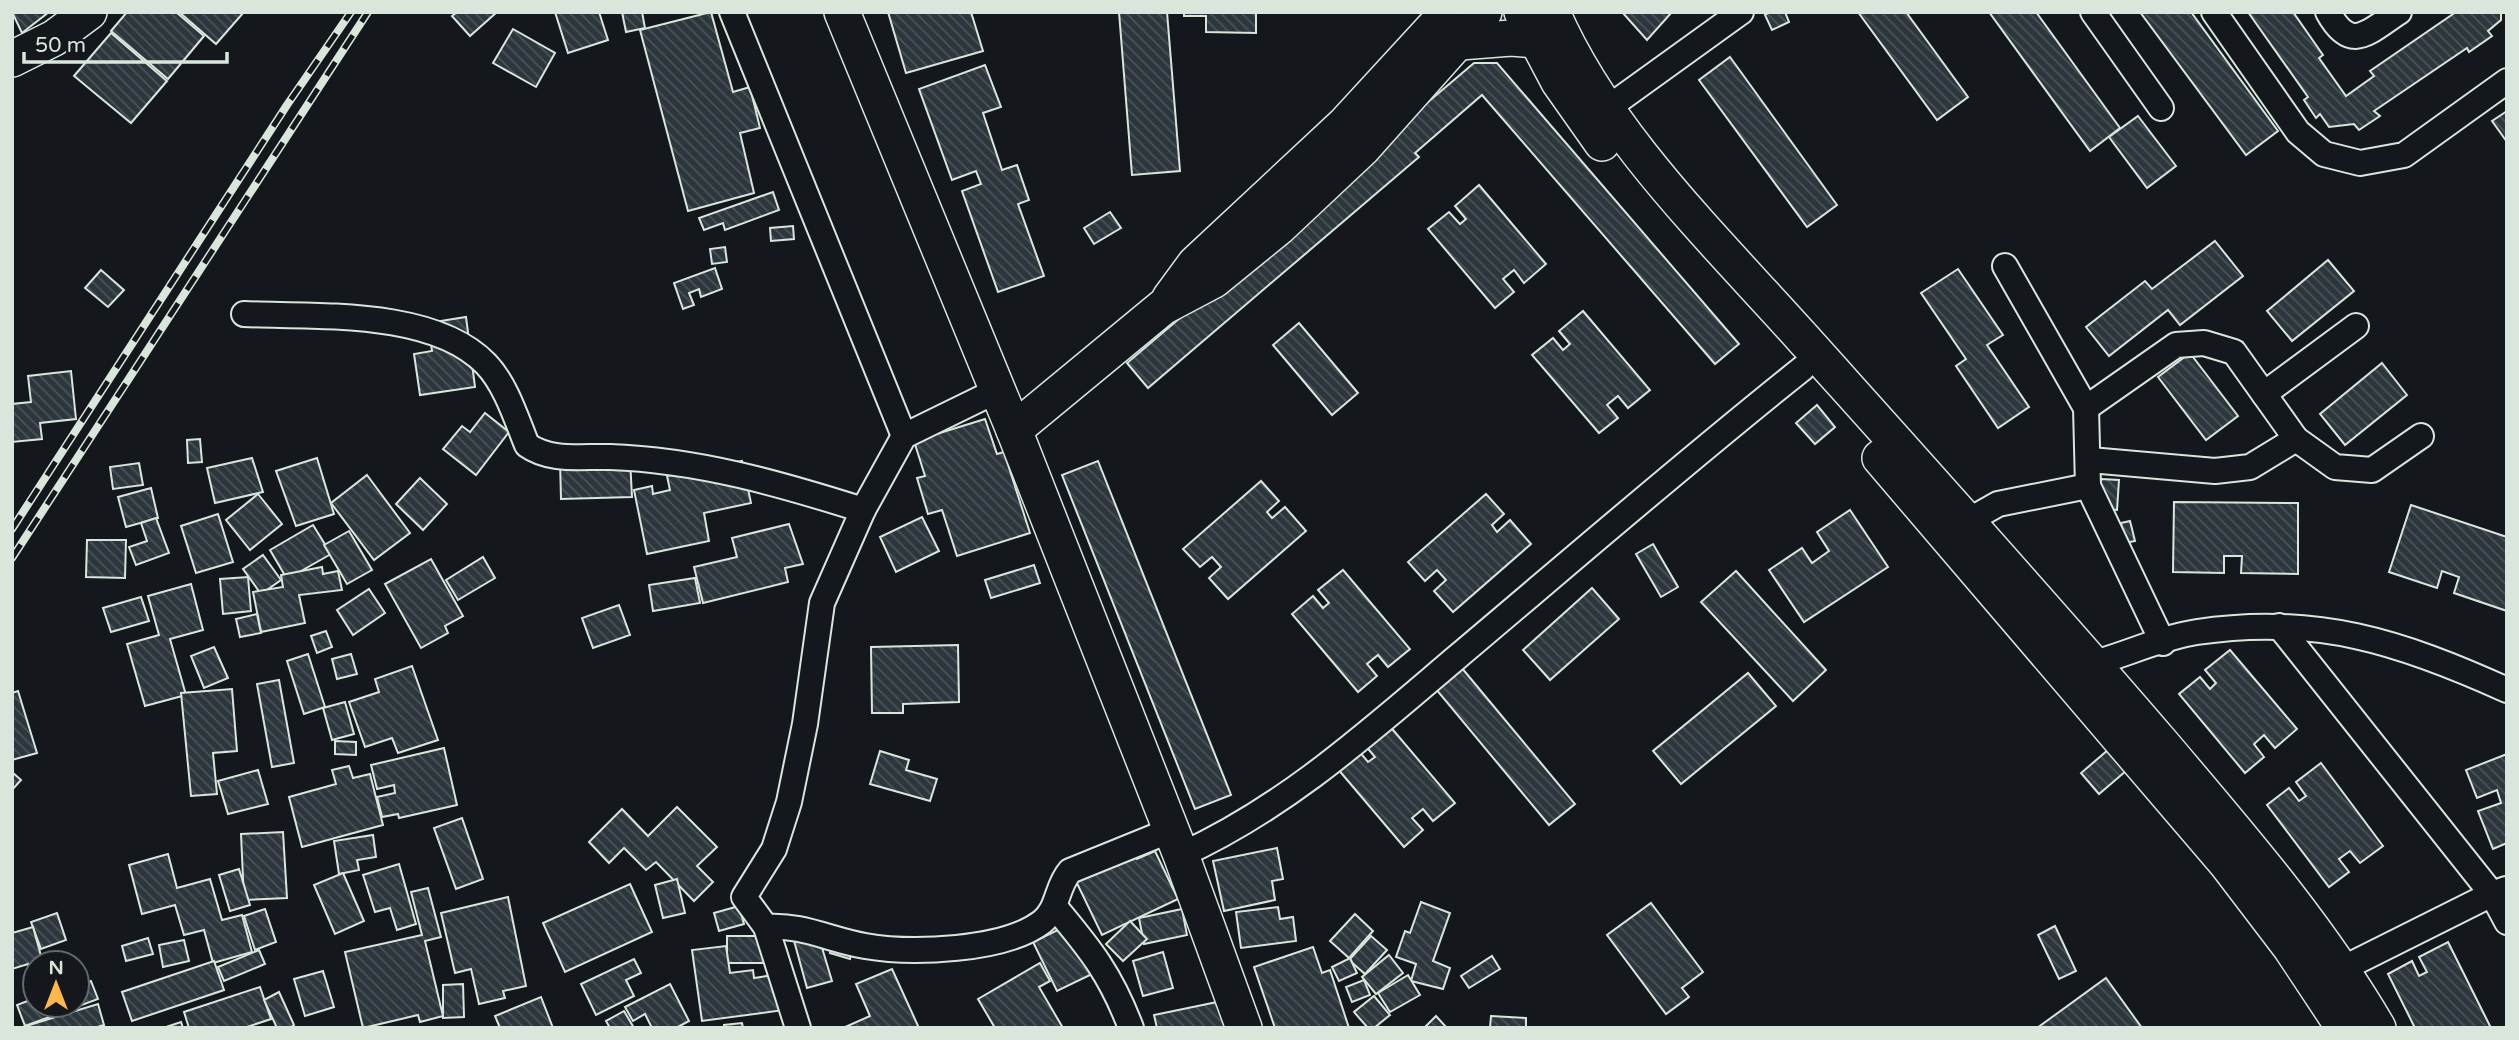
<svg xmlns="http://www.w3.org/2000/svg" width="2519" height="1040" viewBox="0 0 2519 1040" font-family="'Varela Round',sans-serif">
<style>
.building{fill:url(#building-back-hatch);stroke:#d8e6dc;stroke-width:2}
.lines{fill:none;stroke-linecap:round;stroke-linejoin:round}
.street-casing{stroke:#d8e6dc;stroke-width:28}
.secondary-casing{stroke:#d8e6dc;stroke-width:38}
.street{stroke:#14181c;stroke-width:24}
.secondary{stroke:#14181c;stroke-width:35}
.rail-casing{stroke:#d8e6dc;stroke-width:8}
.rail{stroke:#14181c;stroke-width:5;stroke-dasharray:16;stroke-linecap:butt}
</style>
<defs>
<pattern id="building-back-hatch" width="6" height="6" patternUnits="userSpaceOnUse" patternTransform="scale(1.75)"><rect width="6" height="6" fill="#2c363c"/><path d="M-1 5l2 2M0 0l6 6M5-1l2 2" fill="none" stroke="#4a5358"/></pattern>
</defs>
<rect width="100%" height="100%" fill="#14181c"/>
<!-- building -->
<g class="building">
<polygon points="12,12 49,12 22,33"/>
<polygon points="127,12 176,12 204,36 168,79 111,31"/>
<polygon points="179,12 244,12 216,44"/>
<polygon points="457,12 497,12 470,36 452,16"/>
<polygon points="555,12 599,12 608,40 568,53"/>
<polygon points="622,12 642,12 645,28 626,32"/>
<polygon points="711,12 733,92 750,87 760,128 740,133 754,193 688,211 640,30"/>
<polygon points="888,12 971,12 983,51 906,73"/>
<polygon points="1119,12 1167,12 1180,171 1132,175"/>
<polygon points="1184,12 1256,12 1256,33 1206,32 1206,16 1184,16"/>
<polygon points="1622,12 1672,12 1647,40"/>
<polygon points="1770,12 1785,12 1789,22 1772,30 1765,15"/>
<polygon points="1858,12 1906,12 1968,97 1937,120"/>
<polygon points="1989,12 2036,12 2120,128 2090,151"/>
<polygon points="2140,12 2191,12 2278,131 2246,155"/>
<polygon points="2248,12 2293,12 2323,55 2319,58 2346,96 2374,76 2370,71 2456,12 2501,12 2501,20 2488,31 2492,36 2469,52 2467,48 2374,111 2380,116 2359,130 2354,124 2329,127 2320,114 2316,118 2304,100 2308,97"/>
<polygon points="513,29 555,53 536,87 493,63"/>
<polygon points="111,33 167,81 131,123 74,76"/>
<polygon points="1730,57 1837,205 1807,227 1699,80"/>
<polygon points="1474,63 1497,63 1739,344 1715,364 1482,95 1415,153 1419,157 1148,388 1127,363 1404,128 1401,125"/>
<polygon points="985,65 1001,107 983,113 1002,170 1017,165 1029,200 1018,204 1044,276 998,292 962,191 981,184 976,171 952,180 919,89"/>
<polygon points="2507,111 2507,142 2492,121"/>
<polygon points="2138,116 2176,166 2147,188 2109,137"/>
<polygon points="1479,185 1546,264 1524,283 1514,270 1503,279 1514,292 1495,308 1428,229 1449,212 1460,224 1466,219 1455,206"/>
<polygon points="773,192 779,210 725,230 723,223 704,230 699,218"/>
<polygon points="1110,212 1121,228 1094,244 1084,228"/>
<polygon points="793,226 794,239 771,241 770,228"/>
<polygon points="2215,241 2243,276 2180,325 2168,310 2109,356 2086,327 2145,281 2152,289"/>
<polygon points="725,247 727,262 712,264 710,249"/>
<polygon points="2328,260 2354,291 2292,341 2267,311"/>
<polygon points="715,268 722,289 701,297 699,289 689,293 694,305 683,309 674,283"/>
<polygon points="1958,269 2003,335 1987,345 2029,407 1998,428 1956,366 1966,359 1921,293"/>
<polygon points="101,270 124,290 108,307 85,288"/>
<polygon points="1583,311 1650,390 1628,408 1618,396 1607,405 1618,418 1599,433 1532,355 1553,338 1563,350 1570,344 1559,331"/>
<polygon points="466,317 475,387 420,395 414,354 432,351 428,323"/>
<polygon points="1299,323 1358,393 1332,415 1273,345"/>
<polygon points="2190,353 2238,416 2206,440 2158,377"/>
<polygon points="2382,363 2407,395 2345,445 2320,414"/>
<polygon points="71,371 76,419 40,423 42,439 12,442 12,404 31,402 28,376"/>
<polygon points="1817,405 1835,427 1815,444 1796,423"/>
<polygon points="485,413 509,432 476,475 443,449 462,426 470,432"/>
<polygon points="985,419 997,454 1004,452 1030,533 957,556 942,510 928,514 917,478 925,476 914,441"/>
<polygon points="200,439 202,462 188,463 187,440"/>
<polygon points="252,458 263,492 215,503 207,468"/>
<polygon points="317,458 334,514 296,526 276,471"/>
<polygon points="630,459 632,497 561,499 560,461"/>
<polygon points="742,461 751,503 704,513 709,541 647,554 634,490 652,486 653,494 670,490 667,476"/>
<polygon points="1098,461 1231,795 1195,809 1062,475"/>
<polygon points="139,463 143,485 113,489 110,467"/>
<polygon points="367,475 410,533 374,560 331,503"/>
<polygon points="420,478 447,504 423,530 396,504"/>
<polygon points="2101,479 2119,480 2117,510 2099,509"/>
<polygon points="1261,481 1279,501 1267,512 1272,518 1285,507 1306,531 1228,599 1209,578 1221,567 1212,557 1200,567 1183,549"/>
<polygon points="151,488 158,518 126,527 118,497"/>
<polygon points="258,494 282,524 250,550 226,520"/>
<polygon points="1486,494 1504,514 1492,525 1497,532 1510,520 1531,544 1453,612 1434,591 1446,580 1437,570 1425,581 1408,562"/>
<polygon points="2174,502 2298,503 2298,574 2241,573 2242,556 2224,556 2224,573 2173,572"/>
<polygon points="2411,505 2507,537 2507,611 2454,593 2459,577 2442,571 2437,588 2389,572"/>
<polygon points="1850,510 1888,567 1804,622 1769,570 1802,548 1812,563 1829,551 1817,532"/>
<polygon points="218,514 233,562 196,573 181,526"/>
<polygon points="922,517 939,551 896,572 880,537"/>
<polygon points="156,518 169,553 136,565 129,547 147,541 141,523"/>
<polygon points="2130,521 2135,541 2125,543 2121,523"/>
<polygon points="789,524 803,564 785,568 788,582 703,603 694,567 737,557 732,538"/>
<polygon points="313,525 331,554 287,579 270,550"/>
<polygon points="349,531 372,570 347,584 324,545"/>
<polygon points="87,540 126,540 125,578 86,577"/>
<polygon points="1653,544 1678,587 1661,597 1636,554"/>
<polygon points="263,555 281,580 261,594 243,569"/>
<polygon points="483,557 495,578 458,600 446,580"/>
<polygon points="431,559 463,616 445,626 448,633 421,648 385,584"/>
<polygon points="1034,565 1040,583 991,598 985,580"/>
<polygon points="322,567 323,574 338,571 342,590 299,595 305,623 261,632 253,592 283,587 281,575"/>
<polygon points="1343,570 1410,649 1388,667 1378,655 1367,664 1377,676 1358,692 1292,614 1313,596 1323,608 1329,603 1318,590"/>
<polygon points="1736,571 1826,670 1793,701 1701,602"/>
<polygon points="248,577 251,611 223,614 220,579"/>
<polygon points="695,578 700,603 653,611 649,585"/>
<polygon points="191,584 203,630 170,639 186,695 145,706 127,644 159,635 148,596"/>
<polygon points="1592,588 1619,619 1550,680 1523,650"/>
<polygon points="369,589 385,613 353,635 337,610"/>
<polygon points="141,597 149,621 111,632 103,608"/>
<polygon points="619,605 630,635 593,648 582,618"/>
<polygon points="257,614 261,633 240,637 236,619"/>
<polygon points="326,631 332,647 317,653 311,636"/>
<polygon points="958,645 959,702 903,704 903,713 872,713 871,647"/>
<polygon points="214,647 228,678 204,688 191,656"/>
<polygon points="2230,650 2297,729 2275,748 2264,735 2254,744 2264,757 2245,773 2179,694 2200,677 2210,689 2216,683 2205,670"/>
<polygon points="308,654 325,707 304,714 287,661"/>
<polygon points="351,654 357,674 337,679 332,659"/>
<polygon points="412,666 438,740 398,753 392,738 365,747 349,702 379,692 375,679"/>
<polygon points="1461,667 1575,804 1549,825 1435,688"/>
<polygon points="1748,673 1776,706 1681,784 1653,751"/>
<polygon points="279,680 294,763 272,767 257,684"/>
<polygon points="232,689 237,751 213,753 217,794 191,796 181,693"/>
<polygon points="18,691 37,753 12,760 12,693"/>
<polygon points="345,702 354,734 332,740 323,708"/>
<polygon points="1388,724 1455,803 1433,821 1423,809 1412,818 1423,830 1404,847 1337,768 1358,750 1368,762 1375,757 1364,744"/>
<polygon points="335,741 356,742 356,755 335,754"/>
<polygon points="444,748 457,805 399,818 398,814 382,817 377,797 395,793 394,785 377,789 371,765"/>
<polygon points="2108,750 2126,771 2099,794 2081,773"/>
<polygon points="880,751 909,760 906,770 937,779 930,801 870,784"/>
<polygon points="2507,754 2507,843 2493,849 2478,811 2501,803 2497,790 2477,798 2466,770"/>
<polygon points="2321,763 2383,846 2360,863 2350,851 2339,859 2349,872 2329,887 2267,805 2289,788 2299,801 2306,796 2296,782"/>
<polygon points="349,766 353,778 370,774 383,825 302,847 289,797 336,784 332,770"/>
<polygon points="258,770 268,804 228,814 218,781"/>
<polygon points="12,772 21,780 12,790"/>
<polygon points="677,807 717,847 697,866 713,882 694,901 656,862 646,870 624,848 609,863 589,842 622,809 648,836"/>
<polygon points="462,818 483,879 456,889 434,828"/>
<polygon points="283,832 287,898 244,900 241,834"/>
<polygon points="373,835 376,857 357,860 359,870 339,874 334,841"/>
<polygon points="1130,845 1137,859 1155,851 1178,899 1102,935 1072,873"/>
<polygon points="1277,848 1283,879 1272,881 1275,900 1224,911 1213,861"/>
<polygon points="168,854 177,888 210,879 222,920 242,915 252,952 213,963 204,930 184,935 175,905 142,914 129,865"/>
<polygon points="399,864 416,924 397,930 390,908 375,912 363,875"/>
<polygon points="239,869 250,905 230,911 219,875"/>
<polygon points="343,873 364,921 335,934 314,885"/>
<polygon points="677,879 685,913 663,918 655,885"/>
<polygon points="630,884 652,932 565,972 543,923"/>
<polygon points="428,888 441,937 425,941 443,1016 420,1022 418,1015 363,1028 345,952 422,935 411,892"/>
<polygon points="508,897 526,986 503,991 505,998 479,1004 471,969 455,973 441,913"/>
<polygon points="1421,902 1450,913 1433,961 1450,968 1443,989 1411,981 1416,964 1396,957 1405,931 1410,933"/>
<polygon points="1651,903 1703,972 1682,988 1689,997 1666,1014 1607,935"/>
<polygon points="739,906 744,924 719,931 714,913"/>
<polygon points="1278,907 1280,919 1293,917 1296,941 1241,948 1236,912"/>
<polygon points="265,909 276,942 255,950 244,916"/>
<polygon points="1182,909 1187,935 1144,944 1139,918"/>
<polygon points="57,913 66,940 41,949 31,922"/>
<polygon points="1355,914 1373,931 1349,958 1330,941"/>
<polygon points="1130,921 1147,939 1123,961 1106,944"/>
<polygon points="1068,925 1092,974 1057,991 1033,942"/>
<polygon points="2055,926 2076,971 2059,979 2038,935"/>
<polygon points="33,927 43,963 35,963 33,984 28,964 12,969 12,933"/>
<polygon points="817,931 832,981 807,988 793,937"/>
<rect x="727" y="936" width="40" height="27"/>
<polygon points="1371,936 1387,950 1365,974 1349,960"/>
<polygon points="148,938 153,954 126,961 122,946"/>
<polygon points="184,940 189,961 163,967 159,945"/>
<polygon points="833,941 853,946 850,959 830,953"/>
<polygon points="2448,942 2491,1028 2415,1028 2388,974 2412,961 2419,976 2427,972 2419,957"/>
<polygon points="726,946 730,973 753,970 754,978 779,974 784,1010 702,1021 692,950"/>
<polygon points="1313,947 1322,973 1330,970 1349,1028 1275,1028 1254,967"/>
<polygon points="259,950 265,964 224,981 218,967"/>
<polygon points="1163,952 1173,988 1143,996 1133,961"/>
<polygon points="1389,955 1403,973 1376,994 1362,977"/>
<polygon points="1492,956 1500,969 1469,988 1461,976"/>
<polygon points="1350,958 1357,973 1339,981 1332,967"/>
<polygon points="634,959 641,973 626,980 634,996 596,1015 581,984"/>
<polygon points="214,961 224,990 132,1021 122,992"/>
<polygon points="1040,963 1050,981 1039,987 1063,1028 995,1028 978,999"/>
<polygon points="892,969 919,1028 843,1028 870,1016 856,984"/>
<polygon points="323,971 334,1007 305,1016 294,979"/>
<polygon points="1408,975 1420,995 1390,1012 1378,993"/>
<polygon points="2106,978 2142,1028 2037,1028"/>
<polygon points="1364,980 1370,995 1352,1002 1346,987"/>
<polygon points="91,981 98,999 25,1026 17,1005 35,998 35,1005 77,1005 77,986"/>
<polygon points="463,984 464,1017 443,1018 443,985"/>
<polygon points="670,984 689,1021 676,1028 652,1028 645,1014 633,1021 625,1007"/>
<polygon points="260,987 271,1019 244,1028 189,1028 184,1012"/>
<polygon points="279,992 294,1025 290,1028 277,1028 264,1000"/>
<polygon points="1374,996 1390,1015 1374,1028 1368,1028 1354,1012"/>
<polygon points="541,997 553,1028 500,1028 495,1016"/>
<polygon points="1222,1001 1227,1028 1157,1028 1154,1015"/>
<polygon points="98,1004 104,1025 94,1028 23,1027"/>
<polygon points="624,1011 634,1028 610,1028 606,1021"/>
<polygon points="1436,1016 1447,1028 1424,1028"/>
<polygon points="1491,1016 1526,1018 1526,1028 1490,1028"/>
<polygon points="181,1022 183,1028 163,1028"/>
<polygon points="742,1023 743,1028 724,1028 724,1025"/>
</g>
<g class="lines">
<defs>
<g id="street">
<polyline points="732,12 904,436"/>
<polyline points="2093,12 2161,108"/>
<polyline points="2214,12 2298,132 2324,154 2360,163 2404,155 2507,81"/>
<path d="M2328,12C2351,54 2368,32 2399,12"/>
<polyline points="1605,110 1741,12"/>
<polyline points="2005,266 2086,408 2088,486 2163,643"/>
<path d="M244,314C316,317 433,309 486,364C506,385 516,418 527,445C551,462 582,456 610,457C698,460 781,484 863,510"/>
<polyline points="2264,394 2356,326"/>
<polyline points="2086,408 2176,345 2204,343 2234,352 2296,439 2335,467 2372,470 2421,436"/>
<polyline points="2090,460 2215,471 2250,467 2296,439"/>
<polyline points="1968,521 1998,504 2088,486"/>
<polyline points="2279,626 2492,894 2507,922"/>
<path d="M2080,667C2119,658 2158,638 2197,632C2315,614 2401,642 2507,690"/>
<path d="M1181,855C1285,808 1370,731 1456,658C1571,561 1685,462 1803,368"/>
<path d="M1055,907C1091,950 1111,975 1131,1028"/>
<path d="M766,927C802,924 830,940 865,946C911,954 1004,951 1042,922C1059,908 1056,887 1070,871L1171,830"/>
<polyline points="2340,970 2492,894 2506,889"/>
<polyline points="798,1028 766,927 744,897 774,849 789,802 805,724 822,603 863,510 904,436 996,391"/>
</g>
<g id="secondary">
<polyline points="842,12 1014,430 1181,855 1244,1028"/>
<polyline points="1522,12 1559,82 1602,143"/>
<path d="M1552,12C1604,133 1713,238 1800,335C1922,471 2044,606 2163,745C2239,835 2318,925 2378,1028"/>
<polyline points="1460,42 1511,38 1536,40"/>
<polyline points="12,59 54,38 89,12"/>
<polyline points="1170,298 1195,264 1344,125 1448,12"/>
<polyline points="1014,430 1163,307 1214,280 1279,227 1362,149 1484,12"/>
<polyline points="1880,458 2227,864 2291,948 2344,1028"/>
</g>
</defs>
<!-- street casing -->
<use href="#street" class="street-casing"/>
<!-- secondary casing -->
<use href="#secondary" class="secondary-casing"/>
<!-- street -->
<use href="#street" class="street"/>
<!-- secondary -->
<use href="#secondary" class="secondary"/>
<defs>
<g id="rail">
<polyline points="12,529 287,105 351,12"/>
<polyline points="12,558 368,12"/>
</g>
</defs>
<!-- rail casing -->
<use href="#rail" class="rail-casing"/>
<!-- rail -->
<use href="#rail" class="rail"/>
</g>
<!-- border -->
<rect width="2519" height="1040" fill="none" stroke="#d8e6dc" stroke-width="28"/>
<!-- north arrow -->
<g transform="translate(56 984)"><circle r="33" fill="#14181c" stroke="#626a69" stroke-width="2"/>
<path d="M0-5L12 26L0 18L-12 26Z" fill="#ffb74d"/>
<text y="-10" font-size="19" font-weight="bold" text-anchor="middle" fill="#d8e6dc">N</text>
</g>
<!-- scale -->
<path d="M24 52v10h203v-10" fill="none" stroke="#d8e6dc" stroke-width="3.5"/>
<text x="35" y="52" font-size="21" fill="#d8e6dc" stroke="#14181c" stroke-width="5" paint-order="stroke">50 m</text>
</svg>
